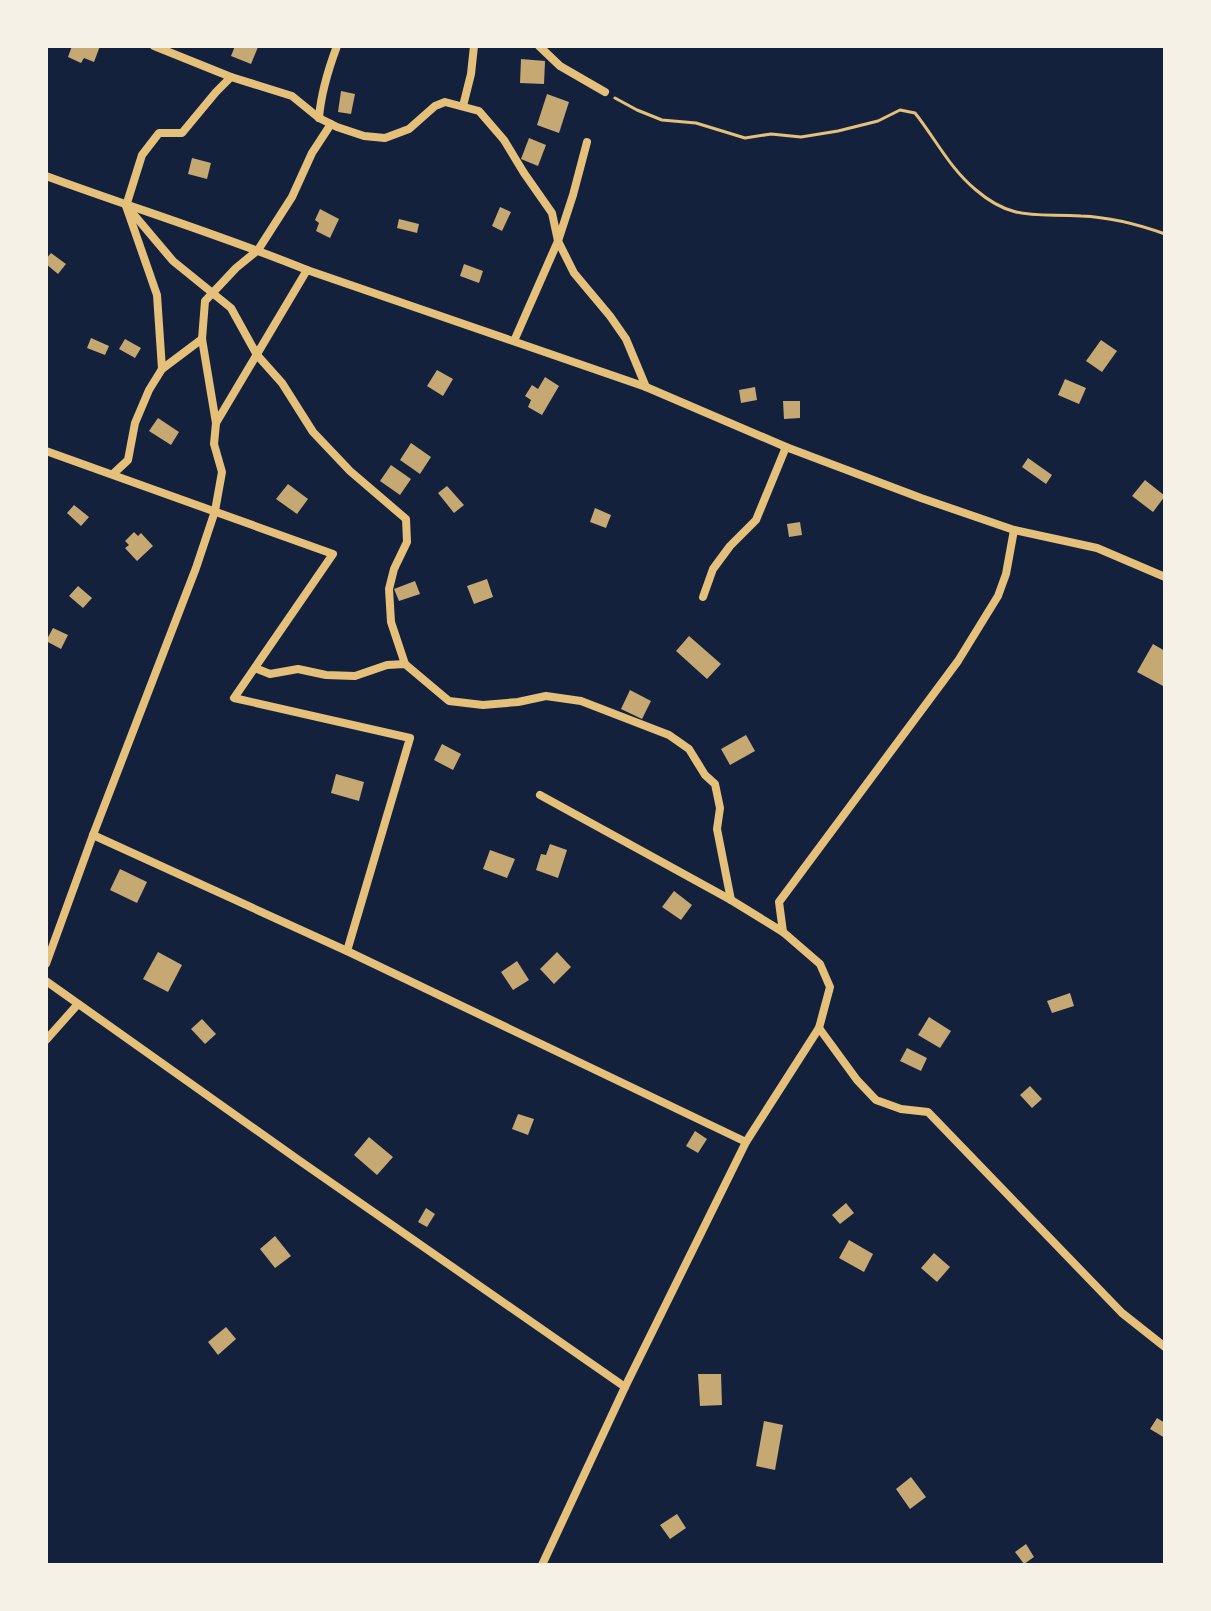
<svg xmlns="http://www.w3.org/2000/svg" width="1211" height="1611" viewBox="0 0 1211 1611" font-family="'Space Grotesk',sans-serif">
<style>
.building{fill:#c6a872}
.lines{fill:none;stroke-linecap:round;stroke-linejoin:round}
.path{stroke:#e5c07b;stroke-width:3}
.minor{stroke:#e5c07b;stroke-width:8}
</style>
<rect width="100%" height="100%" fill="#14213d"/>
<!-- building -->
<g class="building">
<polygon points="72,46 100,46 94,62 84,58 81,63 68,57"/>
<polygon points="235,46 258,47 251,64 231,56"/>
<polygon points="521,59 545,61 544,84 520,83"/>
<polygon points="341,91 355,94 351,114 338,112"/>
<polygon points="547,94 569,102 559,133 537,125"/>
<polygon points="529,138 546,145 538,166 521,159"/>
<polygon points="192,158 211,163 207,179 188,174"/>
<polygon points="500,207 511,212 502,231 492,226"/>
<polygon points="320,209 339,219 330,238 316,231 319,223 315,220"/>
<polygon points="399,219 419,224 417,233 397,228"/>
<polygon points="51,253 66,264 58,274 46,264 46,259"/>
<polygon points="464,264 483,271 479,283 460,276"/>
<polygon points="91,338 109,346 105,355 87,348"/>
<polygon points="125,339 141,348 135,358 119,349"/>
<polygon points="1101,340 1117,351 1102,372 1086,361"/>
<polygon points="437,370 453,379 443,396 427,386"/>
<polygon points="545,377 559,386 542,415 528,407 531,400 525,396 532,385 538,389"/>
<polygon points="1065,379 1086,388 1079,404 1058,395"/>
<polygon points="755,387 757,400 741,403 739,390"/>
<polygon points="783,401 800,401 800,418 784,419"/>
<polygon points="158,418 179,432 171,445 149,431"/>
<polygon points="411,443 431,457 420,474 400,460"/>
<polygon points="1028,458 1052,475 1046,484 1022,467"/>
<polygon points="391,465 411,479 400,495 380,481"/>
<polygon points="1145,480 1165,496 1153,512 1132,496"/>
<polygon points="288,484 308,499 297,514 276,499"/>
<polygon points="447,486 464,505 454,513 438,493"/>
<polygon points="74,505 89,517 81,526 67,513"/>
<polygon points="595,508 611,515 606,528 590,522"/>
<polygon points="800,522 802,535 789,537 787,524"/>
<polygon points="134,532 138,536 141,533 153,546 137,561 125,548 129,545 125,541"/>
<polygon points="487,579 493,597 474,604 467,586"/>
<polygon points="415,581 420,594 399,601 394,589"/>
<polygon points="78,586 92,598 83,608 69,596"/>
<polygon points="53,628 68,635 61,649 46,641"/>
<polygon points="689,636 721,664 707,679 676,651"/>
<polygon points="1153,644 1165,651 1165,687 1137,672"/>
<polygon points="630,690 651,701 642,719 621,709"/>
<polygon points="746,735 755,751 730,765 721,749"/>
<polygon points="442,744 461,754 453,770 434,760"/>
<polygon points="336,774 364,782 359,801 331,793"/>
<polygon points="550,844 567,850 558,878 536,870 541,854 546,855"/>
<polygon points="490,850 515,859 507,878 483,869"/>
<polygon points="120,869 147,882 137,903 110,890"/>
<polygon points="674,891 692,905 681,920 662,907"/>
<polygon points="158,952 182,965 168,992 143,979"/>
<polygon points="557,952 571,967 554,984 540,969"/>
<polygon points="517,961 529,980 513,990 501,972"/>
<polygon points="1070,993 1074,1006 1052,1013 1047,1001"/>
<polygon points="929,1017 951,1031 940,1048 918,1035"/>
<polygon points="202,1019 216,1034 205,1044 191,1029"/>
<polygon points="907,1048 927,1058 921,1071 900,1061"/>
<polygon points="1030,1086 1042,1099 1032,1108 1020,1095"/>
<polygon points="518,1114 534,1119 528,1135 512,1129"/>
<polygon points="695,1131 707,1139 698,1153 686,1146"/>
<polygon points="369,1137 393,1157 377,1175 354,1155"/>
<polygon points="846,1203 854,1213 840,1224 832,1215"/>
<polygon points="426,1208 435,1214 427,1227 418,1222"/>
<polygon points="275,1236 291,1256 275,1268 260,1249"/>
<polygon points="849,1240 873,1254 864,1272 839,1258"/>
<polygon points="934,1253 950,1267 937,1282 921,1268"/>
<polygon points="226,1327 236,1339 218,1355 208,1342"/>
<polygon points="698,1374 721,1374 722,1405 700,1406"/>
<polygon points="1157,1418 1165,1423 1165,1438 1150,1429"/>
<polygon points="764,1421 783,1425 775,1470 756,1466"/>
<polygon points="911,1477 926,1497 910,1509 896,1489"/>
<polygon points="677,1514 686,1528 670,1539 660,1525"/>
<polygon points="1026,1544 1034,1557 1024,1564 1015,1552"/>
</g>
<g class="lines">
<!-- path -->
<path class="path" d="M615,98L637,110L662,120L696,123L745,138L771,134L801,137L838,131L878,121L900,110L915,113C935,138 950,169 976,190C1013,222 1037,213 1081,216C1108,217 1140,225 1165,234"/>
<!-- minor -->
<g class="minor">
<polyline points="154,46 231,77"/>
<polyline points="539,46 560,66 605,92"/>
<polyline points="463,106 471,74 474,46"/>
<path d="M319,118C321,92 328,70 337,46"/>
<path d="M46,176C133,208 221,235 307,270L646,387L786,447L921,498L1014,530L1097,548L1165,577"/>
<polyline points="130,210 173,261 231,308 257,355 282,383 313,432 350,471 406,519 407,542 394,569 389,589 391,622 405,664"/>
<polyline points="514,341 558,241 573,195 587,142"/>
<polyline points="162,369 202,339"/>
<polyline points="216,423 202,339 205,301 236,268 258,250 292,197 312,153 331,124"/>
<polyline points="46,451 333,554 234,698 410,738 347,951"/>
<polyline points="113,474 128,460 135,423 149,390 162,369 157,295 126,206 142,155 159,133 182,133 216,92 231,77 292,96 319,118 337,127 364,136 385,138 409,129 435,106 445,102 479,111 504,140 524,173 552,213 558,241 574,273 610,316 626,339 646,387"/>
<polyline points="703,597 713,569 730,546 756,520 786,447"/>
<polyline points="255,668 270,674 298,669 326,675 355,676 387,665 405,664 449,701 483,705 518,702 546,696 581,701 669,735 689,749 705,775 715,784 720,808 717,829 731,900"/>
<polyline points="540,795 731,900 783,932"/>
<polyline points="93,835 347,951 746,1142"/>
<polyline points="46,964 93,835 196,568 215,511 222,472 214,444 216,423 307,270"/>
<polyline points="46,981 300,1161 625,1387"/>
<polyline points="819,1028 857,1080 876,1100 901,1109 928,1112 1122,1313 1165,1347"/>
<polyline points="46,1040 78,1004"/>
<polyline points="542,1565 625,1387 746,1142 819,1028 830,987 820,964 783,932 779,902 958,661 998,596 1006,574 1014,530"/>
</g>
</g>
<!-- border -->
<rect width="1211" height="1611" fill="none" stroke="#f6f1e7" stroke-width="96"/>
</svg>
